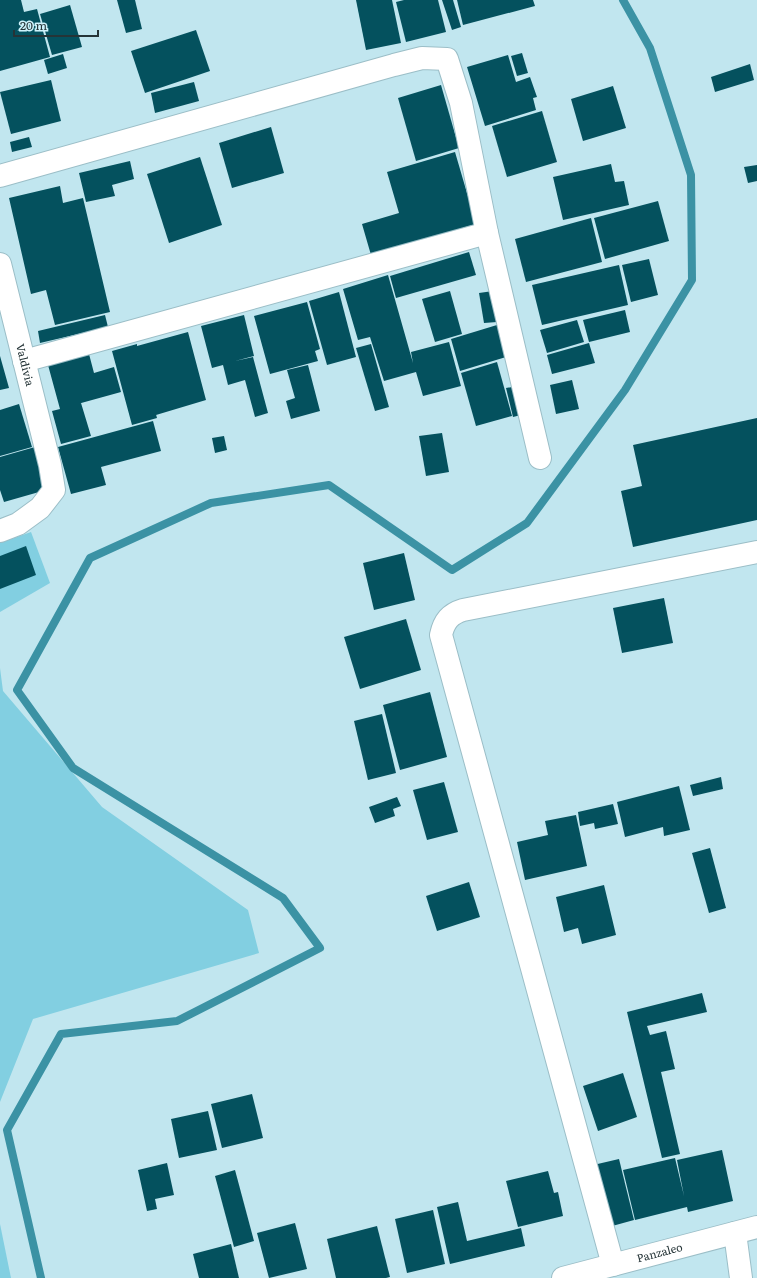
<svg xmlns="http://www.w3.org/2000/svg" width="757" height="1278" viewBox="0 0 757 1278" font-family="Literata,serif">
<style>
.green{fill:#82cfe1}
.lines{fill:none;stroke-linecap:round;stroke-linejoin:round}
.stream{stroke:#3b92a4;stroke-width:8}
.building{fill:#04515e}
.minor-casing{stroke:#9bbec7;stroke-width:24}
.minor{stroke:#fff;stroke-width:22}
.labels{text-anchor:middle;stroke-width:4;stroke-linejoin:round;paint-order:stroke}
.street-label{font-size:11px;fill:#253437;stroke:#cef3fc}
</style>
<rect width="100%" height="100%" fill="#c1e6ef"/>
<!-- green -->
<g class="green">
<polygon points="31,532 50,583 0,612 0,543"/>
<polygon points="0,668 3,691 102,807 248,910 259,953 33,1019 0,1102"/>
<polygon points="0,1224 11,1278 0,1278"/>
</g>
<g class="lines">
<!-- stream -->
<polyline class="stream" points="41,1278 7,1130 61,1034 177,1021 320,948 283,898 73,768 17,690 90,558 211,503 329,485 452,570 527,523 625,390 692,280 691,175 650,48 623,0"/>
</g>
<!-- building -->
<g class="building">
<polygon points="0,0 21,0 24,12 37,9 50,57 0,71"/>
<polygon points="117,0 135,0 142,29 126,33"/>
<polygon points="356,0 392,0 401,43 366,50"/>
<polygon points="404,0 438,0 446,32 406,42 396,2"/>
<polygon points="442,0 453,0 461,27 452,30"/>
<polygon points="457,0 533,0 535,6 463,25"/>
<polygon points="70,5 82,47 52,55 40,14"/>
<polygon points="196,30 210,71 145,93 131,51"/>
<polygon points="522,53 528,73 517,76 511,56"/>
<polygon points="63,54 67,68 48,74 44,60"/>
<polygon points="508,55 516,82 530,77 537,97 533,98 536,110 485,126 467,67"/>
<polygon points="750,64 754,80 715,92 711,77"/>
<polygon points="51,80 61,121 11,134 0,92"/>
<polygon points="194,82 199,101 155,113 151,93"/>
<polygon points="441,85 459,148 416,161 398,98"/>
<polygon points="613,86 626,128 583,141 571,99"/>
<polygon points="542,111 557,162 507,177 492,126"/>
<polygon points="271,127 284,173 232,188 219,143"/>
<polygon points="29,137 32,147 12,152 10,142"/>
<polygon points="455,152 476,224 371,255 362,224 399,213 387,172"/>
<polygon points="200,157 222,225 169,243 147,174"/>
<polygon points="130,161 134,179 112,185 115,196 86,202 79,173"/>
<polygon points="611,164 615,182 624,181 629,205 563,220 553,177"/>
<polygon points="757,165 757,181 748,183 744,167"/>
<polygon points="60,186 63,203 83,198 110,312 55,325 46,290 31,294 9,198"/>
<polygon points="658,201 669,241 605,259 594,218"/>
<polygon points="591,218 602,262 526,282 515,239"/>
<polygon points="469,252 476,275 396,298 390,276"/>
<polygon points="649,259 658,295 631,302 622,265"/>
<polygon points="619,265 628,305 542,325 532,285"/>
<polygon points="388,275 413,363 411,352 449,342 461,386 423,396 416,372 384,381 370,337 358,340 343,289"/>
<polygon points="450,291 462,334 435,342 422,299"/>
<polygon points="493,291 497,322 484,323 479,293"/>
<polygon points="339,292 356,357 327,365 309,301"/>
<polygon points="307,302 320,349 315,351 318,361 270,374 254,316"/>
<polygon points="625,310 630,332 589,342 583,320"/>
<polygon points="105,315 108,327 40,343 38,331"/>
<polygon points="244,315 254,356 235,361 253,357 268,413 255,417 245,380 228,385 223,365 212,368 201,326"/>
<polygon points="577,320 584,342 547,353 540,330"/>
<polygon points="497,325 506,357 460,371 451,339"/>
<polygon points="188,332 206,400 156,415 140,357 157,418 132,425 112,351 137,344 137,346"/>
<polygon points="589,343 595,363 552,374 547,355"/>
<polygon points="371,344 389,407 375,411 356,348"/>
<polygon points="89,354 94,373 114,367 121,392 74,405 81,403 91,436 61,444 52,411 60,409 48,365"/>
<polygon points="0,356 9,388 0,390"/>
<polygon points="497,362 512,416 476,426 461,373"/>
<polygon points="308,365 320,411 291,419 286,401 295,398 287,370"/>
<polygon points="572,380 579,409 556,414 550,385"/>
<polygon points="518,386 525,414 513,417 506,388"/>
<polygon points="19,404 32,447 0,456 0,410"/>
<polygon points="757,418 757,520 633,547 621,491 642,486 633,445"/>
<polygon points="153,421 161,451 101,467 106,485 71,494 58,447"/>
<polygon points="442,433 449,472 426,476 419,436"/>
<polygon points="224,436 227,450 215,453 212,438"/>
<polygon points="35,447 45,482 39,492 4,502 0,490 0,457"/>
<polygon points="26,546 36,575 0,589 0,556"/>
<polygon points="404,553 415,600 374,610 363,563"/>
<polygon points="664,598 673,643 622,653 613,608"/>
<polygon points="406,619 421,670 360,689 344,637"/>
<polygon points="430,692 447,757 400,770 383,705"/>
<polygon points="382,714 396,773 368,780 354,721"/>
<polygon points="721,777 723,789 693,796 690,785"/>
<polygon points="444,782 458,832 427,840 413,790"/>
<polygon points="679,786 690,830 664,836 663,827 625,837 617,802"/>
<polygon points="397,797 401,806 393,809 395,816 375,823 369,807"/>
<polygon points="613,804 618,824 595,829 594,823 580,826 578,812"/>
<polygon points="576,815 587,866 525,880 517,842 548,835 545,821"/>
<polygon points="710,848 726,908 709,913 692,853"/>
<polygon points="469,882 480,917 437,931 426,896"/>
<polygon points="604,885 616,935 582,944 578,928 564,932 556,897"/>
<polygon points="702,993 707,1012 647,1026 650,1035 666,1031 675,1069 661,1072 680,1154 662,1158 627,1012"/>
<polygon points="623,1073 637,1117 598,1131 583,1086"/>
<polygon points="252,1094 263,1138 222,1148 211,1104"/>
<polygon points="208,1111 217,1150 179,1158 171,1119"/>
<polygon points="722,1150 733,1201 688,1212 687,1207 635,1220 623,1170 675,1158 684,1196 677,1160"/>
<polygon points="619,1159 634,1220 605,1228 589,1166"/>
<polygon points="167,1163 174,1195 155,1199 157,1209 147,1211 138,1170"/>
<polygon points="235,1170 254,1241 234,1247 215,1176"/>
<polygon points="548,1171 554,1193 558,1192 563,1216 518,1227 506,1181"/>
<polygon points="458,1202 467,1241 521,1228 525,1246 450,1264 437,1207"/>
<polygon points="433,1210 445,1264 407,1273 395,1219"/>
<polygon points="295,1223 307,1269 269,1278 257,1233"/>
<polygon points="377,1226 390,1277 386,1278 336,1278 327,1239"/>
<polygon points="231,1244 239,1278 199,1278 193,1254"/>
</g>
<g class="lines">
<defs>
<g id="minor">
<polyline points="0,176 394,65 422,58 447,59 461,103 487,233 540,458"/>
<path id="s1" d="M0,264L50,465L54,490L40,508L18,524L0,531"/>
<polyline points="24,361 487,233"/>
<polyline points="735,1233 741,1278"/>
<path d="M613,1265L441,635C444,621 450,614 463,610L757,552"/>
<path id="s2" d="M563,1278L757,1227"/>
</g>
</defs>
<!-- minor casing -->
<use href="#minor" class="minor-casing"/>
<!-- minor -->
<use href="#minor" class="minor"/>
</g>
<g class="labels">
<!-- street labels -->
<g class="street-label">
<text dy="4" stroke="none"><textPath href="#s1" startOffset="104">Valdivia</textPath></text>
<text dy="4" stroke="none"><textPath href="#s2" startOffset="100">Panzaleo</textPath></text>
</g>
</g>
<!-- scale -->
<path d="M14 30v6h84v-6" fill="none" stroke="#253437" stroke-width="2"/>
<text x="20" y="30" font-size="12" fill="#253437" stroke="#cef3fc" stroke-width="3" paint-order="stroke">20 m</text>
</svg>
